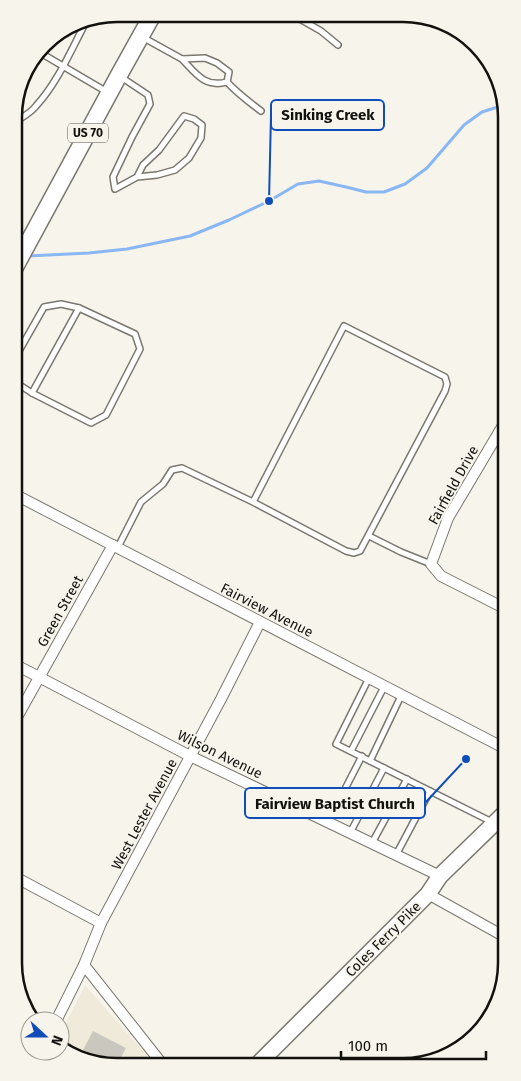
<svg xmlns="http://www.w3.org/2000/svg" width="521" height="1081" viewBox="0 0 521 1081" font-family="'Fira Sans',sans-serif">
<style>
.built{fill:#f0eada}
.lines{fill:none;stroke-linecap:round;stroke-linejoin:round}
.stream{stroke:#89b7f4;stroke-width:3}
.building{fill:#cac7be}
.lane-casing{stroke:#7a776f;stroke-width:8}
.street-casing{stroke:#7a776f;stroke-width:12}
.secondary-casing{stroke:#7a776f;stroke-width:18}
.primary-casing{stroke:#7a776f;stroke-width:19}
.lane{stroke:#fff;stroke-width:5}
.street{stroke:#fff;stroke-width:10}
.secondary{stroke:#fff;stroke-width:15}
.primary{stroke:#fff;stroke-width:16}
.labels{text-anchor:middle;stroke-width:4;stroke-linejoin:round;paint-order:stroke}
.shield{fill:#f7f4eb;stroke:#575550;stroke-width:1}
.shield-label{font-size:12px;font-weight:bold;fill:#12110e}
.street-label{font-size:14px;fill:#12110e;stroke:#f7f4eb}
.rim{fill:none;stroke:#12110e;stroke-width:2.5}
.leader{fill:none;stroke:#0f4eb9;stroke-width:2}
.callout-dot{fill:#0f4eb9;stroke:#f7f4eb;stroke-width:2}
.callout{fill:#f7f4eb;stroke:#0f4eb9;stroke-width:2}
.callout-label{font-size:15px;text-anchor:middle;font-weight:bold;fill:#12110e}
</style>
<rect width="100%" height="100%" fill="#f7f4eb"/>
<!-- built -->
<polygon class="built" points="85,985 151,1060 149,1065 98,1065 60,1047 60,1035"/>
<g class="lines">
<!-- stream -->
<polyline class="stream" points="28,256 89,253 127,249 190,236 229,220 269,201 298,184 319,181 346,187 366,192 384,192 405,184 427,168 464,125 482,112 504,105"/>
</g>
<!-- building -->
<polygon class="building" points="93,1031 126,1048 117,1065 113,1065 83,1050"/>
<g class="lines">
<defs>
<g id="lane">
<polyline points="293,15 321,31 338,45"/>
<path d="M144,38L182,59L205,58L217,63L229,72L227,82C237,93 249,102 261,111"/>
<polyline points="39,52 107,92"/>
<path d="M182,59C196,74 205,88 227,82"/>
<polyline points="121,77 148,95 150,104 132,137 113,177 115,189 137,177 157,175 175,170 189,158 201,138 202,125 194,119 184,116 159,150 143,165 137,177"/>
<path d="M15,122C22,117 31,113 36,106C58,82 71,50 86,22V20"/>
<polyline points="15,358 44,307 61,304 79,308 135,334 140,349 106,415 91,423 32,393 15,382"/>
<polyline points="32,393 79,308"/>
<polyline points="369,536 401,552 431,564"/>
<polyline points="118,547 141,502 163,484 172,470 182,468 253,502 346,551 354,553 360,551 445,391 447,384 445,377 344,326 253,502"/>
<polyline points="369,678 336,744 492,822"/>
<polyline points="351,751 385,685"/>
<polyline points="370,761 402,694"/>
<polyline points="328,822 362,756"/>
<polyline points="350,833 384,768"/>
<polyline points="372,843 407,779"/>
<polyline points="396,855 430,791"/>
</g>
<g id="street">
<polyline points="505,422 448,518 431,564 441,576 506,609"/>
<path d="M16,495C179,580 343,663 506,749"/>
<polyline points="16,665 190,756 440,876"/>
<polyline points="17,717 113,545"/>
<polyline points="17,878 101,923"/>
<polyline points="428,894 507,938"/>
<polyline points="84,965 163,1065"/>
<polyline points="56,1021 84,965 101,923 221,699 260,622"/>
</g>
<polyline id="secondary" points="257,1065 428,894 440,876 506,812"/>
<polyline id="primary" points="15,267 119,75 153,14"/>
</defs>
<!-- lane casing -->
<use href="#lane" class="lane-casing"/>
<!-- street casing -->
<use href="#street" class="street-casing"/>
<!-- secondary casing -->
<use href="#secondary" class="secondary-casing"/>
<!-- primary casing -->
<use href="#primary" class="primary-casing"/>
<!-- lane -->
<use href="#lane" class="lane"/>
<!-- street -->
<use href="#street" class="street"/>
<!-- secondary -->
<use href="#secondary" class="secondary"/>
<!-- primary -->
<use href="#primary" class="primary"/>
</g>
<g class="labels">
<!-- shield labels -->
<rect class="shield" x="68" y="123.5" width="40" height="19" rx="4"/>
<g class="shield-label">
<text x="88" y="137">US 70</text>
</g>
<!-- street labels -->
<g class="street-label">
<text transform="translate(453 485) rotate(-61)" y="5">Fairfield Drive</text>
<text transform="translate(267 610) rotate(27)" y="5">Fairview Avenue</text>
<text transform="translate(60 611) rotate(-61)" y="5">Green Street</text>
<text transform="translate(220 754) rotate(26)" y="5">Wilson Avenue</text>
<text transform="translate(144 814) rotate(-62)" y="5">West Lester Avenue</text>
<text transform="translate(383 939) rotate(-45)" y="5">Coles Ferry Pike</text>
</g>
</g>
<!-- crop -->
<path d="M0 0H521V1081H0ZM117 22H403A95 95 0 0 1 498 117V963A95 95 0 0 1 403 1058H117A95 95 0 0 1 22 963V117A95 95 0 0 1 117 22Z" fill="#f7f4eb" fill-rule="evenodd"/>
<path class="rim" d="M117 22H403A95 95 0 0 1 498 117V963A95 95 0 0 1 403 1058H117A95 95 0 0 1 22 963V117A95 95 0 0 1 117 22Z"/>
<!-- callouts -->
<path class="leader" d="M269 201L271 115M466 759L425 803"/>
<g class="callout-dot">
<circle cx="269" cy="201" r="5"/>
<circle cx="466" cy="759" r="5"/>
</g>
<g class="callout">
<rect x="271" y="100" width="113" height="30" rx="5"/>
<rect x="245" y="788" width="180" height="30" rx="5"/>
</g>
<g class="callout-label">
<text x="328" y="120">Sinking Creek</text>
<text x="335" y="809">Fairview Baptist Church</text>
</g>
<!-- north arrow -->
<g transform="translate(45 1036) rotate(111)"><circle r="24" fill="#f7f4eb" stroke="#9b9993"/>
<path d="M0-4L9 19L0 12L-9 19Z" fill="#0f4eb9"/>
<text y="-8" font-size="14" font-weight="bold" text-anchor="middle" fill="#12110e">N</text>
</g>
<!-- scale -->
<path d="M341 1051v8h145v-8" fill="none" stroke="#12110e" stroke-width="2.5"/>
<text x="348" y="1051" font-size="15" fill="#12110e" stroke="#f7f4eb" stroke-width="4" paint-order="stroke">100 m</text>
</svg>
